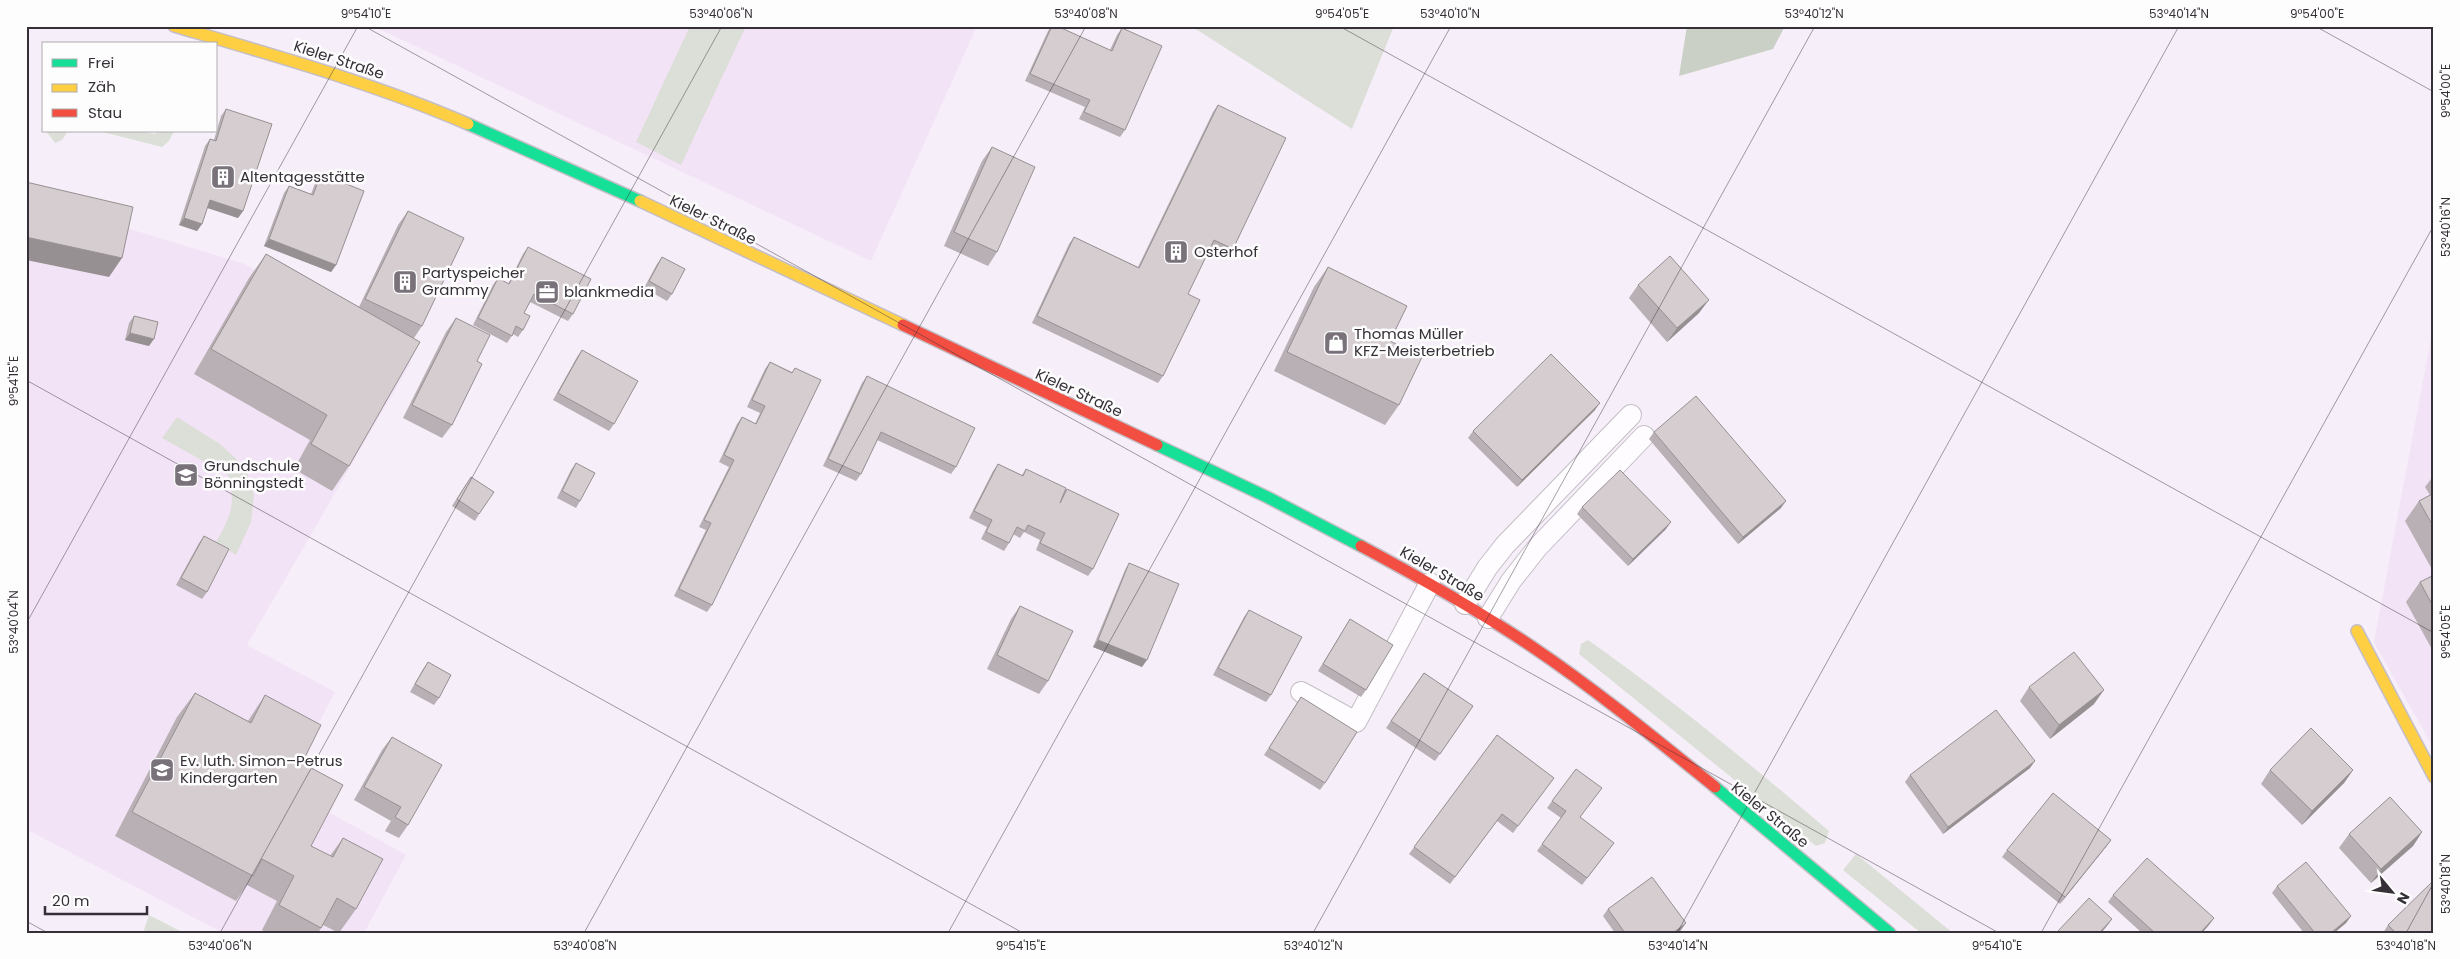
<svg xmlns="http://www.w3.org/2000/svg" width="2460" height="959" viewBox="0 0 2460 959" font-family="Poppins,sans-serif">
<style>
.built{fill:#f3e3f6}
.green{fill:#dcdfd8}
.forest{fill:#cbd0c6}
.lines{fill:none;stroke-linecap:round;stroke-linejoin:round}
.lane-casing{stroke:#c4bec6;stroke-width:22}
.fast-casing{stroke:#c4bec6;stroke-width:14}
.slow-casing{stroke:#c4bec6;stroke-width:14}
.jam-casing{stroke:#c4bec6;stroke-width:14}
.lane{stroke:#fefcfe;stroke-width:20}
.fast{stroke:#16e098;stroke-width:11}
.slow{stroke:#ffcf43;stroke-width:11}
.jam{stroke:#f24e42;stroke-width:11}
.wall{fill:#b8b0b4}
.shaded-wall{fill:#969092}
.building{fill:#d6cdd1;stroke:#969092}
.ticks{fill:none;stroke:#352f37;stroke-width:1;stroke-opacity:0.45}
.labels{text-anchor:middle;stroke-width:5;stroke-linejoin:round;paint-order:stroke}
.street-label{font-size:15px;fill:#352f37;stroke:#fdfdfd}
.poi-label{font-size:15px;fill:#352f37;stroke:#fdfdfd;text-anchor:start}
.neatline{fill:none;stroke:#352f37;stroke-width:2}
.ticks-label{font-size:12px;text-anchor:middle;fill:#352f37}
</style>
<rect width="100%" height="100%" fill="#f6eef8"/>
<!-- built -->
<g class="built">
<polygon points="373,26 977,26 871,261"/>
<polygon points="120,226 245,264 411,362 247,645 335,692 285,788 406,855 364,933 223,933 26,829 26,260 108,277"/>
<polygon points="2434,323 2434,746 2433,747 2374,642"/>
</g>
<!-- green -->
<g class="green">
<polygon points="690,26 746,26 681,165 636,142"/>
<polygon points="1191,26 1394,26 1352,129"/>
<polygon points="46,131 68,131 62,140 55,143"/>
<polygon points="99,131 142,131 155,134 159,131 174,131 169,141 162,147"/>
<path d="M177,417L220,444L245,467L254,495L251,522L236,555L216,542C231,516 236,505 228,475L162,438Z"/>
<path d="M1588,640C1672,699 1751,765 1829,831L1825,843L1816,846L1579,654L1581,644Z"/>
<polygon points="1856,854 1953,933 1921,933 1843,870"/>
<polygon points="149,915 184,933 143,933"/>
</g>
<!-- forest -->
<polygon class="forest" points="1687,26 1785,26 1773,49 1679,76"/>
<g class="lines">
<defs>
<g id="lane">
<polyline points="1465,604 1487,568 1505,545 1631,415"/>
<polyline points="1488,618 1511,581 1537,548 1644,436"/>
<polyline points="1301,692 1356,722 1430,583"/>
</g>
<g id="fast">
<polyline points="468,124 640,201"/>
<polyline points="1157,445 1267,497 1361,546"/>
<polyline points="1715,787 1890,933"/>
</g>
<g id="slow">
<path d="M174,26C273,55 373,83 468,124"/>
<polyline points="640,201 903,325"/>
<polyline points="2357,631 2434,777"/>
</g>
<g id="jam">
<polyline points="903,325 1157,445"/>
<path d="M1361,546C1419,577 1476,609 1531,646C1595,689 1656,739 1715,787"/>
</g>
</defs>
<!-- lane casing -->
<use href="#lane" class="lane-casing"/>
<!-- fast casing -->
<use href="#fast" class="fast-casing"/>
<!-- slow casing -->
<use href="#slow" class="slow-casing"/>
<!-- jam casing -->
<use href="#jam" class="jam-casing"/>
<!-- lane -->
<use href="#lane" class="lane"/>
<!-- fast -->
<use href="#fast" class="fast"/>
<!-- slow -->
<use href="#slow" class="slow"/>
<!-- jam -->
<use href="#jam" class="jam"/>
</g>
<!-- wall -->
<g class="wall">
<polygon points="1051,26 1057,26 1110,50 1117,35 1122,28 1125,130 1120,137 1079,119 1085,107 1025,81 1048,31"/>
<polygon points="1218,105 1233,249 1228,256 1210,248 1188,294 1163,376 1158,383 1032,323 1069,244 1074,237 1138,267 1213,112"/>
<polygon points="226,109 243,211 238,218 207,208 202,224 197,231 179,225 205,146 210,139 214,140 221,116"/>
<polygon points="992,147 997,252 988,266 944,246 982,161"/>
<polygon points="321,174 336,265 331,272 264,246 284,193 289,186 311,194 316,181"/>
<polygon points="408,211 422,326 414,338 349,466 332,491 294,469 310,440 194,374 249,278 266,254 359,307 398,225"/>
<polygon points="528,247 573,314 568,321 530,302 524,313 523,330 518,337 513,334 507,343 473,325 493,285 498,278 508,284 523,254"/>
<polygon points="662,257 672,294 667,301 644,288 657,264"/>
<polygon points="1328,267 1390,341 1399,405 1385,425 1274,371 1314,287"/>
<polygon points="1638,285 1699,313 1667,342 1629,298"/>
<polygon points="134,316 149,346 125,340 129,323"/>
<polygon points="456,318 477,361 452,425 442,438 403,418 446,332"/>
<polygon points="582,350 614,424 609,431 553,400 577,357"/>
<polygon points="770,362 792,372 795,368 712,605 707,612 674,596 706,530 699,527 729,467 719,462 737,424 742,417 755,424 760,413 747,407 765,369"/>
<polygon points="867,376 956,467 951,474 877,440 861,474 856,481 823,466 862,383"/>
<polygon points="1595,410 1517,487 1468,438 1473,431"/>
<polygon points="1654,432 1781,508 1738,544 1649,439"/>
<polygon points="576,463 580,501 576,508 557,498 571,470"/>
<polygon points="998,464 1022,475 1026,469 1064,493 1067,489 1093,569 1088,576 1036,550 1040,540 1024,532 1020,538 1013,534 1009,543 1004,551 981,539 987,527 969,518 993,471"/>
<polygon points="2434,475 2434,573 2405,521 2419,501 2430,495 2425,487"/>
<polygon points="466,484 479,514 475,521 452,506"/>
<polygon points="1582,507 1666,529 1628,566 1577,514"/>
<polygon points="204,536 207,592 202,599 176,585 199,543"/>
<polygon points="1129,563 1142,667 1093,647 1125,570"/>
<polygon points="2434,575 2434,653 2406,602 2420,582"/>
<polygon points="1020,606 1048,681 1039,694 987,669 1011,619"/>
<polygon points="1249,610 1271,695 1266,702 1213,675 1244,617"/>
<polygon points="1350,619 1366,690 1361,697 1318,671"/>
<polygon points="428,662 439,698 434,705 410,692 423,669"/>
<polygon points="1424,673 1473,706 1435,761 1386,728"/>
<polygon points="2029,687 2094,704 2050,739 2020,701"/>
<polygon points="195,693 248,721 265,695 302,763 311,846 330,856 343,838 356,909 339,933 323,925 318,933 267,933 262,930 277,901 247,885 236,901 115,836 177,717"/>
<polygon points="1301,697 1325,783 1320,790 1264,755"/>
<polygon points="1497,735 1554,778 1513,833 1497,821 1450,884 1409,854"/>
<polygon points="392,737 408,825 399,838 385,831 391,821 354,800 382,750"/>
<polygon points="2030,768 1943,834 1905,782 1910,775"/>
<polygon points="2270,770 2353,770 2344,783 2302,825 2261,784"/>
<polygon points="1552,801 1580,817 1614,843 1582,885 1537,851 1561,818 1547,808"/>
<polygon points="2422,832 2413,846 2371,883 2339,848 2349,834"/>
<polygon points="2111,840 2060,904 2002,857 2007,850"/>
<polygon points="2277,886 2351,916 2346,923 2334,933 2304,933 2272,893"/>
<polygon points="2113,895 2214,918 2202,933 2142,933 2108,902"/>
<polygon points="1608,909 1681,930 1678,933 1615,933 1603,916"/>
<polygon points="2388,925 2434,933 2383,933"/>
</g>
<!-- shaded-wall -->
<g class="shaded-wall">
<polygon points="210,200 243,211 238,218 205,207"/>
<polygon points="184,218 202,224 197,231 179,225"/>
<polygon points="26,237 122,258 109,277 26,260"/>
<polygon points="269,239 336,265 331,272 264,246"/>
<polygon points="1709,300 1699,313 1667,342 1677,328"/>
<polygon points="130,333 154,339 149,346 125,340"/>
<polygon points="1600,403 1595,410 1517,487 1522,480"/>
<polygon points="1786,501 1781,508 1738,544 1743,537"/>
<polygon points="1671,522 1666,529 1628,566 1633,559"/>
<polygon points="1098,640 1147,660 1142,667 1093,647"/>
<polygon points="2104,690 2094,704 2050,739 2059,725"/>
<polygon points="2035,761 2030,768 1943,834 1948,827"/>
<polygon points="2353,770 2344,783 2302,825 2312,811"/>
<polygon points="2422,832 2413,846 2371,883 2381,869"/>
<polygon points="2111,840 2106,847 2060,904 2065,897"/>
<polygon points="2351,916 2346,923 2334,933 2331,933"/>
<polygon points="2214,918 2209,925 2202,933 2200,933"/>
<polygon points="2112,919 2107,926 2101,933 2099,933"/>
<polygon points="1686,923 1681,930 1678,933 1673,933"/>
</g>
<!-- building -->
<g class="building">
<polygon points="1052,26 1057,26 1112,51 1122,28 1162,46 1125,130 1084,112 1090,100 1030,74"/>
<polygon points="1218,105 1286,138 1233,249 1214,240 1188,294 1200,300 1163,376 1037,316 1074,237 1139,268"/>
<polygon points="226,109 272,124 243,211 210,200 202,224 184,218 210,139 216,141"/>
<polygon points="992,147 1035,167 997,252 954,232"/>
<polygon points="321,174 364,191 336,265 269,239 289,186 313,195"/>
<polygon points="26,182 133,207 122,258 26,237"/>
<polygon points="408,211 464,238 422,326 365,299"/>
<polygon points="528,247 591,279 573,314 534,294 524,313 530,316 523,330 516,326 512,336 478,318 498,278 509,284"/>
<polygon points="266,254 420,342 349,466 311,444 327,415 211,349"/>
<polygon points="1670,256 1709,300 1677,328 1638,285"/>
<polygon points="662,257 685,269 672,294 649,281"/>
<polygon points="1328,267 1407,306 1390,341 1422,357 1399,405 1287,352"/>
<polygon points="134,316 158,322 154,339 130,333"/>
<polygon points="456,318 490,335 477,361 482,364 452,425 412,405"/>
<polygon points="582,350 638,381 614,424 558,393"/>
<polygon points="1551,354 1600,403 1522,480 1473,431"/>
<polygon points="770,362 792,373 795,368 821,380 712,605 679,589 711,523 704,520 734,460 724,455 742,417 756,424 765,406 752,400"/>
<polygon points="867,376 975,428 956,467 881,432 861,474 828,459"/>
<polygon points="1696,396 1786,501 1743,537 1654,432"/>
<polygon points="576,463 595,473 580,501 562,491"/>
<polygon points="998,464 1023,476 1026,469 1066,488 1060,503 1067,489 1119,514 1093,569 1040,543 1045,533 1028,525 1025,531 1017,527 1009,543 986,532 992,520 974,511"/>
<polygon points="1620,470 1671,522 1633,559 1582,507"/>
<polygon points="471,477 494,492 479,514 457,499"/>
<polygon points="2434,493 2434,528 2419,501"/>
<polygon points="204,536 229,549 207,592 181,578"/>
<polygon points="1129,563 1179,584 1147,660 1098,640"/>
<polygon points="2434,575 2434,608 2420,582"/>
<polygon points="1020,606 1073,631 1048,681 997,655"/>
<polygon points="1249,610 1302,637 1271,695 1218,668"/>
<polygon points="1350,619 1393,645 1366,690 1323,664"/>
<polygon points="2074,652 2104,690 2059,725 2029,687"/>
<polygon points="428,662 451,675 439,698 415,684"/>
<polygon points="1424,673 1473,706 1440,754 1391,721"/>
<polygon points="195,693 251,723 265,695 321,725 302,763 343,785 311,846 333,857 343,838 383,859 356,909 337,898 321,928 279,905 294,876 262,859 253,876 132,812"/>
<polygon points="1301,697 1357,732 1325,783 1269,748"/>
<polygon points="1996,710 2035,761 1948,827 1910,775"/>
<polygon points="2311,728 2353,770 2312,811 2270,770"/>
<polygon points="1497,735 1554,778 1518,826 1502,814 1455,877 1414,847"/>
<polygon points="392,737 442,765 408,825 395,817 401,807 364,787"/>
<polygon points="1576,769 1602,788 1580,817 1614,843 1587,878 1542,844 1566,811 1552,801"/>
<polygon points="2053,793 2111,840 2065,897 2007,850"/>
<polygon points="2390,797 2422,832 2381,869 2349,834"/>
<polygon points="2147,858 2214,918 2200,933 2155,933 2113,895"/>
<polygon points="2306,862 2351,916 2331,933 2315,933 2277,886"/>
<polygon points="1652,877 1686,923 1673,933 1625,933 1608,909"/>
<polygon points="2433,881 2434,882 2434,933 2396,933 2388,925"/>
<polygon points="2089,898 2112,919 2100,932 2100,933 2060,933 2058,931"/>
</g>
<!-- ticks -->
<path class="ticks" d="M364,26L1999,933M1339,26L2434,633M2315,26L2434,92M26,380L1023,933M26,624L358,26M26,921L48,933M220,933L722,26M584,933L1086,26M948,933L1451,26M1313,933L1815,26M1677,933L2179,26M2041,933L2434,225M2406,933L2434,882"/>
<!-- icons -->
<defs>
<symbol id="building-square" viewBox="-11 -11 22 22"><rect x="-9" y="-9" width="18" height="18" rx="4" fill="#79727b" stroke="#fdfdfd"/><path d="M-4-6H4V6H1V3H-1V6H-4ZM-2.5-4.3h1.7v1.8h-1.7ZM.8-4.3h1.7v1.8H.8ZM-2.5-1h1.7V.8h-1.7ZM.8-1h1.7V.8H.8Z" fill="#fff"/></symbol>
<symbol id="office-square" viewBox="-11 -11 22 22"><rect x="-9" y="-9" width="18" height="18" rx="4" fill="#79727b" stroke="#fdfdfd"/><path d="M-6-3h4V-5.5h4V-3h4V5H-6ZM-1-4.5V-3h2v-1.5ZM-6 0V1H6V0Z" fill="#fff"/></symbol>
<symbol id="shop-square" viewBox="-11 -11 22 22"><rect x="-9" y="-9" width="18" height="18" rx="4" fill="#79727b" stroke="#fdfdfd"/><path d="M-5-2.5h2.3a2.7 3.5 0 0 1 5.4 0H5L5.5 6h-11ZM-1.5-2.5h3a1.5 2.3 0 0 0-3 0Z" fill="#fff"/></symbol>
<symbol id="school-square" viewBox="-11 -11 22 22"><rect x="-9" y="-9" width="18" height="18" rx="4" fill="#79727b" stroke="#fdfdfd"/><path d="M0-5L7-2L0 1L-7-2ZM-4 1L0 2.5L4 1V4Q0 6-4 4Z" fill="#fff"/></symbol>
</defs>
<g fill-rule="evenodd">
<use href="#building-square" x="209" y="163" width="28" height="28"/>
<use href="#building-square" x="1162" y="238" width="28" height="28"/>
<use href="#building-square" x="391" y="268" width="28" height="28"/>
<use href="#office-square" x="533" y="278" width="28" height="28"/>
<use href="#shop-square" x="1322" y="329" width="28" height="28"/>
<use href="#school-square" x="172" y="461" width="28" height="28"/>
<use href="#school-square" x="148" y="756" width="28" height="28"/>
</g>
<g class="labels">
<!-- street labels -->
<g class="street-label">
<text transform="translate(339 60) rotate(18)" y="5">Kieler Straße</text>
<text transform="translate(713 220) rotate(26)" y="5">Kieler Straße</text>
<text transform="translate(1079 393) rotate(25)" y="5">Kieler Straße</text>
<text transform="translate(1442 574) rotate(30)" y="5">Kieler Straße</text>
<text transform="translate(1770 815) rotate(39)" y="5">Kieler Straße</text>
</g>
<!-- poi labels -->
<g class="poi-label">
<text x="240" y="182">Altentagesstätte</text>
<text x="1194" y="257">Osterhof</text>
<text x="422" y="278">Partyspeicher<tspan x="422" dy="17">Grammy</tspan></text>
<text x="564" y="297">blankmedia</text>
<text x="1354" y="339">Thomas Müller<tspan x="1354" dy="17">KFZ-Meisterbetrieb</tspan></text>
<text x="204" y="471">Grundschule<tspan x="204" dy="17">Bönningstedt</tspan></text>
<text x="180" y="766">Ev. luth. Simon–Petrus<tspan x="180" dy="17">Kindergarten</tspan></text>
</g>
</g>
<!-- border -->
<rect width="2460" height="959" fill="none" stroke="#fdfdfd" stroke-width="55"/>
<!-- legend -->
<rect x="42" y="42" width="175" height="90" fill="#fdfdfd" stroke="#adabae"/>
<rect x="52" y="59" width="25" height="8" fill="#16e098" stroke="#adabae"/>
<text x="88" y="68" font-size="15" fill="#352f37">Frei</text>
<rect x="52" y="84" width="25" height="8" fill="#ffcf43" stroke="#adabae"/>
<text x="88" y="92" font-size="15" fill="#352f37">Zäh</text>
<rect x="52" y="109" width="25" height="8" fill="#f24e42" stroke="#adabae"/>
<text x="88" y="118" font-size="15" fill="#352f37">Stau</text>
<!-- north arrow -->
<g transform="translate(2392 892) rotate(119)" stroke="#fdfdfd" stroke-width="4" paint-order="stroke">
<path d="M0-4L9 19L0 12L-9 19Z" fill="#352f37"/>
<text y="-8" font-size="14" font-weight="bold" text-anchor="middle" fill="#352f37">N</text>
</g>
<!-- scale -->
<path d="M45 906v8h102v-8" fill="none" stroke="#352f37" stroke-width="2.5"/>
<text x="52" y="906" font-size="15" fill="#352f37" stroke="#fdfdfd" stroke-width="4" paint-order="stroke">20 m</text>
<rect x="28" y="28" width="2404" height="904" class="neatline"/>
<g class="ticks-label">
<text x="366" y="18">9°54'10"E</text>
<text x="721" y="18">53°40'06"N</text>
<text x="1086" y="18">53°40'08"N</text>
<text x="1342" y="18">9°54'05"E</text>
<text x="1450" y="18">53°40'10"N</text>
<text x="1814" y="18">53°40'12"N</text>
<text x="2179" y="18">53°40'14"N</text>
<text x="2317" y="18">9°54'00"E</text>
<text transform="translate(2446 91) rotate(-90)" y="4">9°54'00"E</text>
<text transform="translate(2446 227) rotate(-90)" y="4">53°40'16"N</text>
<text transform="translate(14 381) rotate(-90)" y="4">9°54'15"E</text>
<text transform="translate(14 622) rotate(-90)" y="4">53°40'04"N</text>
<text transform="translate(2446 632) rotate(-90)" y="4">9°54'05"E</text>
<text transform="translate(2446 884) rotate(-90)" y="4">53°40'18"N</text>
<text x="220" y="950">53°40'06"N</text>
<text x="585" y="950">53°40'08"N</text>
<text x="1021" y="950">9°54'15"E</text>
<text x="1313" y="950">53°40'12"N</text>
<text x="1678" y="950">53°40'14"N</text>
<text x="1997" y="950">9°54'10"E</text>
<text x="2406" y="950">53°40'18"N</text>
</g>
</svg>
